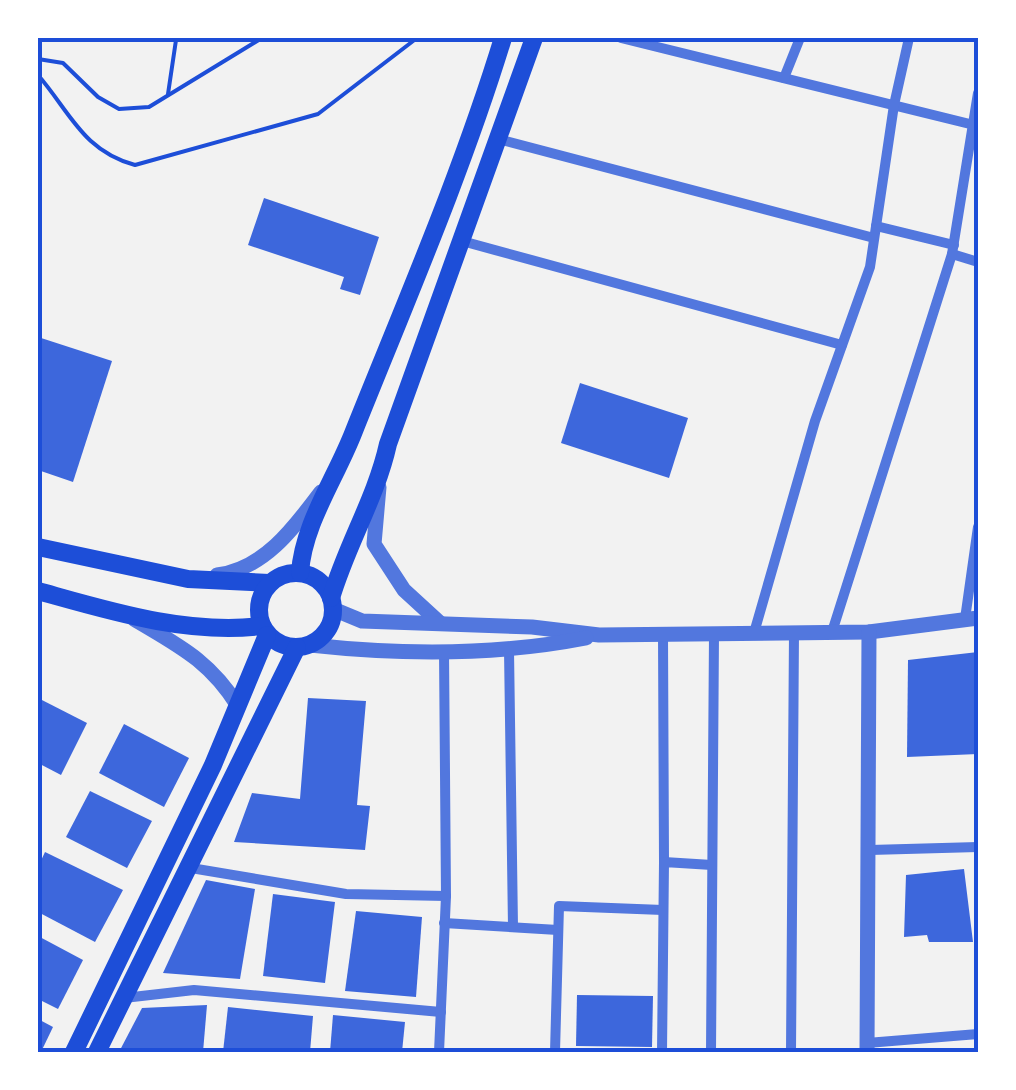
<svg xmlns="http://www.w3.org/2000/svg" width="1016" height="1090" viewBox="0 0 1016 1090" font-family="'Alegreya Sans',sans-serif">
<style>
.building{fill:#3d67dc}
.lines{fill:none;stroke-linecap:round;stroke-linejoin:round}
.path{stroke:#1d4ed8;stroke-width:4}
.minor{stroke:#5277de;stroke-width:10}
.tertiary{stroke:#5277de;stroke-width:15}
.secondary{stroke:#1d4ed8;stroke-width:18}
.neatline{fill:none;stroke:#1d4ed8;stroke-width:4}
</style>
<rect width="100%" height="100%" fill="#f2f2f2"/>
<!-- building -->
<g class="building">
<polygon points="264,198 379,237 360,295 340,289 344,277 248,245"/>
<polygon points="38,337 112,361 73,482 38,470"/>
<polygon points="580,383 688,418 669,478 561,443"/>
<polygon points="978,652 978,754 907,757 908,660"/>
<polygon points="38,698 87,723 61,775 38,763"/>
<polygon points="308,698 366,701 357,805 370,806 365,850 234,842 252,793 300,799"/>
<polygon points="124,724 189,758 164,807 99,773"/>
<polygon points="90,791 152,821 127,868 66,837"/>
<polygon points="45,852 123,890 95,942 38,912 38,867"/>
<polygon points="964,869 973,942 929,942 927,935 904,937 906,875"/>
<polygon points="206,880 255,889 240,979 163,973"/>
<polygon points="273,894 335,902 325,983 263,976"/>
<polygon points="356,911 422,917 416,997 345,991"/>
<polygon points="38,936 83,960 58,1009 38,999"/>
<polygon points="577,995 653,996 652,1047 576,1046"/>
<polygon points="207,1005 203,1052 119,1052 142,1008"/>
<polygon points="228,1007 313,1016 310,1052 223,1052"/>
<polygon points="333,1015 405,1022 402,1052 330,1052"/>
<polygon points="38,1019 53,1027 41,1052 38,1052"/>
</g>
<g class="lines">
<!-- path -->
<g class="path">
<polyline points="38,59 63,63 98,97 119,109 149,107 262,38"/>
<path d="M38,75C70,112 83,151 135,165L318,114L417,38"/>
<polyline points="168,94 176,40 181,38"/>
</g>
<!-- minor -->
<g class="minor">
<polyline points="621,38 978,126"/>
<polyline points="784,78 800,38"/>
<polyline points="498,139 874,238"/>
<polyline points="876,226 954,245"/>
<polyline points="462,241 842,345"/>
<polyline points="952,254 978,262"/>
<polyline points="965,619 978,527"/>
<polyline points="832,632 952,254 978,93"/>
<polyline points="754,633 815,421 870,267 894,105 909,38"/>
<polyline points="663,635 664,862"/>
<polyline points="509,650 513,927"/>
<polyline points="870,850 978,847"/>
<polyline points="191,868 346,894 446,896"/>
<polyline points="444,923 558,930"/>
<polyline points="124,998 194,990 441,1012"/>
<polyline points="867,1043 978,1034"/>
<polyline points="439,1052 446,896 444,651"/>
<polyline points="555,1052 559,906 663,910"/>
<polyline points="662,1052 664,862 712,865"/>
<polyline points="711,1052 714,634"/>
<polyline points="791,1052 794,632"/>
</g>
<!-- tertiary -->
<g class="tertiary">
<polyline points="379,487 374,544 404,590 440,623"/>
<path d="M217,575C264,569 294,528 321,492"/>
<polyline points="333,609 362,621 532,627 599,635 869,632 978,618"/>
<path d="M134,619C179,646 209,660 238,706"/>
<path d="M310,645C402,655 494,656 586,638"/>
<polyline points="867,1052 869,632"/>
</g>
<!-- secondary -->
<g class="secondary">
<polyline points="38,547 188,579 269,583"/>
<circle cx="296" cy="610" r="37"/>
<path d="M300,573C303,524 336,478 354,431C406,301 462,172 503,38"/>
<path d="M38,591C110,611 186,635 262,626"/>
<path d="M331,598C347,544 376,498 388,444L534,38"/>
<polyline points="74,1052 213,765 267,635"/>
<polyline points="97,1052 297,647"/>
</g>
</g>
<!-- border -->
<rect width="1016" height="1090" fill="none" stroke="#ffffff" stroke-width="80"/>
<rect x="40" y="40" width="936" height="1010" class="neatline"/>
</svg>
